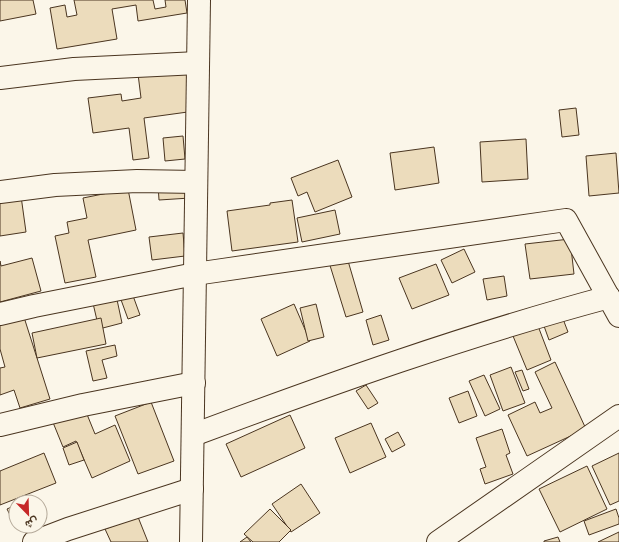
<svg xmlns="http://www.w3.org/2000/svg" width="619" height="542" viewBox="0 0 619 542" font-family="'PT Sans',Vazirmatn,sans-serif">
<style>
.building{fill:#ecdcbc;stroke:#4a3520}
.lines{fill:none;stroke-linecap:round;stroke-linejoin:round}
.minor-casing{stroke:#4a3520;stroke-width:24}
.minor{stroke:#fbf6e9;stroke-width:22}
</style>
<rect width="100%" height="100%" fill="#fbf6e9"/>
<!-- building -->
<g class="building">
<polygon points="0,0 33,0 36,14 0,21"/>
<polygon points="74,0 153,0 155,9 166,7 165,0 185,0 187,13 138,21 136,5 112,9 117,39 57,49 50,8 65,5 67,17 77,15"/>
<polygon points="190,67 195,111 144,118 149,158 133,160 129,128 93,133 88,98 121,94 122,101 141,98 138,74"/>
<polygon points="576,108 579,135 562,137 559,110"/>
<polygon points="183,136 185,159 165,161 163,138"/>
<polygon points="526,139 528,179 482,182 480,142"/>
<polygon points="434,147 439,183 395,190 390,153"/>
<polygon points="616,153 619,193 589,196 586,156"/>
<polygon points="338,160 352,197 315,212 307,192 298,196 291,178"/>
<polygon points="190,183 190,198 159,200 158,185"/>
<polygon points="128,189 136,230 88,240 96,277 65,283 55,236 69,233 67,222 87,218 83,198"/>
<polygon points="21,196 26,232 0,236 0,199"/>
<polygon points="292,200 298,242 232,251 227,211 270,205 270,203"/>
<polygon points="335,210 340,234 302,242 297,218"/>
<polygon points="183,233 185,256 152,260 149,237"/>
<polygon points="570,239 574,274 530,279 525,244"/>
<polygon points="464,249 475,272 452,283 441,260"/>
<polygon points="346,254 363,312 346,317 328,259"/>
<polygon points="32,258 41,291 0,302 0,261 1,266"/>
<polygon points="436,264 449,295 412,309 399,278"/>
<polygon points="504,276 507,296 487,300 483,279"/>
<polygon points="132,293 140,315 128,319 120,297"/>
<polygon points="116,295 122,323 99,329 92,299"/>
<polygon points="294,304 310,341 277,356 261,319"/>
<polygon points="316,304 324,337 308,341 300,308"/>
<polygon points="23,314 50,399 20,408 14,390 0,395 0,368 5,367 0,349 0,321"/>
<polygon points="381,315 389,340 373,345 366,320"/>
<polygon points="101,318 106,344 37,358 32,333"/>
<polygon points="563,319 568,332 549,340 544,326"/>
<polygon points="538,326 551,360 527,370 513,336"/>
<polygon points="115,345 117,356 102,360 107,378 93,381 86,351"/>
<polygon points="555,362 586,429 527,456 508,415 535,402 540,413 552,408 535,372"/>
<polygon points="511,367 525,403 503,411 490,375"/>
<polygon points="522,370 529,389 523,391 515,372"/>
<polygon points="484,375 500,409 485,416 469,381"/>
<polygon points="366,385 378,403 368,409 356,391"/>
<polygon points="468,391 477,416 459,423 449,398"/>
<polygon points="151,402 174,461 138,474 115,416"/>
<polygon points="84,407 95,434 115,425 130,461 92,478 76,441 63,447 52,420"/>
<polygon points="290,415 305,448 241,477 226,444"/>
<polygon points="371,423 386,457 350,473 335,438"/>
<polygon points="502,429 510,453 506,455 513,474 485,484 480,469 486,467 476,438"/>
<polygon points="398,432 405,445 392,452 385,439"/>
<polygon points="77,442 84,460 69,465 63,448"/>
<polygon points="44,453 56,483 0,505 0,471"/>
<polygon points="619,453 619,501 610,505 592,466"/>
<polygon points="587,466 607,509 560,532 539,489"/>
<polygon points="301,484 320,513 291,532 272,504"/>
<polygon points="16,505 16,526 19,526 16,527 7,509"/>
<polygon points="270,509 291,530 279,542 253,542 244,534"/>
<polygon points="616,509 619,518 619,524 589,535 584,521"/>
<polygon points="138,517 148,542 111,542 105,529"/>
<polygon points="619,532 619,542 598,542"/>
<polygon points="247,537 251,542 240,542"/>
<polygon points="558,537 560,542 544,542 544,541"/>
</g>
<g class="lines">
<defs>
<g id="minor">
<polyline points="0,78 74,69 198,63"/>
<polyline points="0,192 55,185 137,181 196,182"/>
<polyline points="0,314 34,306 195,274 566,220 619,316"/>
<polyline points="0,425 83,405 194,383"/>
<path d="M193,435C330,384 467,335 609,297"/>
<polyline points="34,542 68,529 192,489"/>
<polyline points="191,542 199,0"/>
<polyline points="438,542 619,416"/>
</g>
</defs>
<!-- minor casing -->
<use href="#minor" class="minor-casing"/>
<!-- minor -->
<use href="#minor" class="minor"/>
</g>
<!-- north arrow -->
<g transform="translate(28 514) rotate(157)"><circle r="19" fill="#fbf6e9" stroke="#b4a999"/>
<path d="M0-3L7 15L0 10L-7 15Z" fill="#c62828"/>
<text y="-6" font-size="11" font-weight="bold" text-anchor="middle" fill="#4a3520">ش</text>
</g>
</svg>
